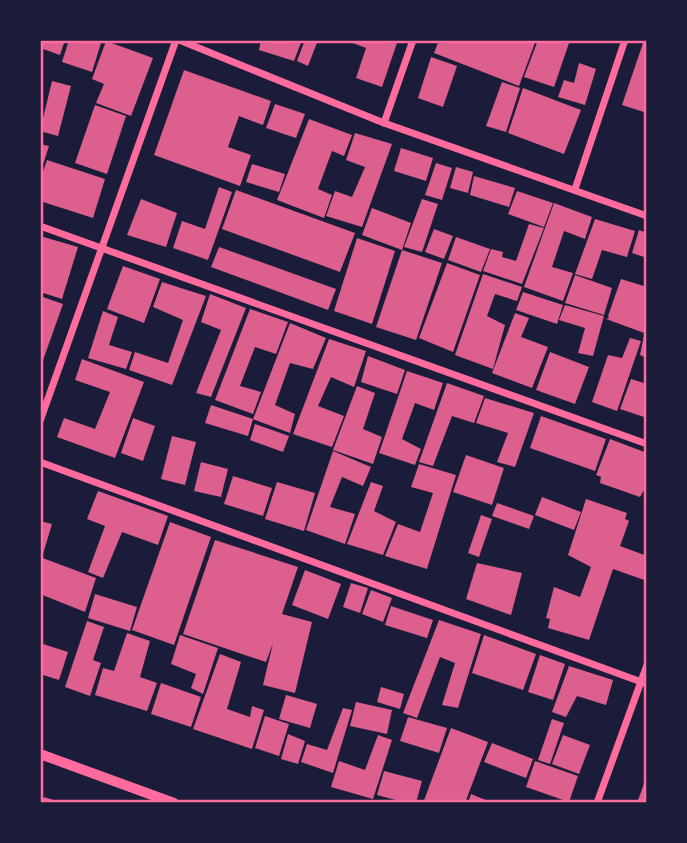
<svg xmlns="http://www.w3.org/2000/svg" width="687" height="843" viewBox="0 0 687 843" font-family="Karla,sans-serif">
<style>
.building{fill:#dd5f8e}
.lines{fill:none;stroke-linecap:round;stroke-linejoin:round}
.minor{stroke:#ff6b9d;stroke-width:7}
.tertiary{stroke:#ff6b9d;stroke-width:10}
.neatline{fill:none;stroke:#ff6b9d;stroke-width:2.5}
</style>
<rect width="100%" height="100%" fill="#1b1b3a"/>
<!-- building -->
<g class="building">
<polygon points="40,40 65,40 60,55 40,48"/>
<polygon points="69,40 102,40 92,72 62,62"/>
<polygon points="261,40 302,40 294,61 259,50"/>
<polygon points="305,40 318,40 308,66 297,61"/>
<polygon points="345,40 398,40 382,87 356,78 366,48"/>
<polygon points="439,40 536,40 519,86 434,53"/>
<polygon points="538,40 570,40 554,87 524,77"/>
<polygon points="644,40 647,40 647,113 622,105"/>
<polygon points="106,41 153,58 131,116 96,103 104,84 92,79"/>
<polygon points="431,57 457,66 443,107 418,98"/>
<polygon points="579,63 596,69 585,105 558,97 564,80 574,83"/>
<polygon points="184,70 271,101 263,125 239,116 228,147 251,155 240,186 154,155"/>
<polygon points="52,81 71,86 58,136 40,131"/>
<polygon points="502,82 520,88 506,132 486,126"/>
<polygon points="523,88 581,110 564,154 508,133"/>
<polygon points="275,104 305,114 296,138 266,128"/>
<polygon points="95,105 126,116 107,174 75,163"/>
<polygon points="309,119 352,135 344,156 332,151 318,189 332,195 324,218 277,200"/>
<polygon points="355,133 392,144 362,227 326,216 335,191 352,197 365,167 346,160"/>
<polygon points="40,144 49,146 41,171 40,171"/>
<polygon points="401,148 433,158 426,181 394,171"/>
<polygon points="47,160 105,179 93,218 40,201 40,180"/>
<polygon points="436,163 452,168 442,200 425,195"/>
<polygon points="252,164 285,174 279,192 246,182"/>
<polygon points="456,167 473,172 468,193 450,188"/>
<polygon points="474,176 515,188 509,207 470,195"/>
<polygon points="219,187 232,192 208,260 173,248 182,221 205,229"/>
<polygon points="236,190 355,233 340,272 222,229"/>
<polygon points="517,191 553,203 544,227 508,214"/>
<polygon points="141,199 177,213 166,247 127,235"/>
<polygon points="422,199 438,204 422,252 404,247"/>
<polygon points="554,203 592,217 585,239 564,231 552,267 573,273 563,301 524,287"/>
<polygon points="372,208 411,223 402,250 362,235"/>
<polygon points="595,219 635,231 627,257 602,250 592,279 575,274"/>
<polygon points="529,224 544,228 522,284 483,271 491,249 503,252 502,257 516,261"/>
<polygon points="434,229 453,236 444,259 425,252"/>
<polygon points="639,230 647,233 647,258 632,253"/>
<polygon points="40,236 78,247 62,299 40,292"/>
<polygon points="456,237 490,249 481,272 448,260"/>
<polygon points="357,238 395,251 372,324 334,311"/>
<polygon points="219,247 336,289 328,310 211,267"/>
<polygon points="402,250 442,263 416,340 376,327"/>
<polygon points="447,263 480,275 453,352 419,338"/>
<polygon points="123,266 160,279 144,323 107,309"/>
<polygon points="483,274 522,287 517,301 495,294 487,316 505,325 493,369 455,355"/>
<polygon points="575,275 612,288 604,315 565,303"/>
<polygon points="621,279 647,287 647,334 606,319 609,318 608,316"/>
<polygon points="162,282 206,296 172,385 129,370 135,352 168,363 183,320 153,307"/>
<polygon points="523,292 563,305 557,324 516,310"/>
<polygon points="210,294 246,308 211,397 196,393 221,330 201,322"/>
<polygon points="40,296 63,304 41,366 40,366"/>
<polygon points="565,305 604,316 593,356 578,353 585,328 559,320"/>
<polygon points="250,309 288,322 276,354 255,347 240,386 261,392 253,414 215,400"/>
<polygon points="103,311 118,317 109,345 132,352 126,369 88,358"/>
<polygon points="515,313 529,318 521,337 548,347 532,388 492,373"/>
<polygon points="290,323 326,338 313,369 290,363 275,405 295,414 290,433 253,419 248,436 205,423 211,405 253,419"/>
<polygon points="644,335 647,336 647,358 640,355"/>
<polygon points="630,338 641,341 617,411 592,402 608,355 622,358"/>
<polygon points="329,339 366,351 354,387 331,377 318,406 344,416 332,447 293,434"/>
<polygon points="550,352 589,367 575,404 536,390"/>
<polygon points="368,356 405,370 397,394 361,382"/>
<polygon points="82,359 144,382 115,458 57,437 64,418 95,429 110,392 75,380"/>
<polygon points="407,371 443,383 434,410 415,403 402,439 421,449 415,465 379,453"/>
<polygon points="631,379 647,384 647,418 620,409"/>
<polygon points="447,383 484,396 474,423 452,416 433,466 419,462"/>
<polygon points="357,386 375,393 363,429 382,437 373,464 333,450"/>
<polygon points="485,398 534,413 515,467 497,462 508,433 476,423"/>
<polygon points="541,416 606,439 595,471 530,448"/>
<polygon points="133,418 155,426 143,461 121,453"/>
<polygon points="255,424 289,436 283,452 250,440"/>
<polygon points="172,436 196,442 185,485 161,479"/>
<polygon points="610,439 647,453 647,485 640,497 600,483 601,477 596,475"/>
<polygon points="333,451 371,467 363,486 342,477 330,507 355,514 345,544 306,530"/>
<polygon points="466,455 504,468 492,505 453,492"/>
<polygon points="201,462 228,469 221,497 194,491"/>
<polygon points="419,464 456,475 427,569 385,556 398,524 420,532 433,493 411,487"/>
<polygon points="233,476 272,488 263,516 224,504"/>
<polygon points="277,482 315,493 304,531 265,519"/>
<polygon points="371,482 383,486 374,511 396,522 383,555 347,544"/>
<polygon points="98,491 168,516 158,545 122,532 103,578 88,572 105,526 87,519"/>
<polygon points="542,497 581,512 574,530 535,515"/>
<polygon points="586,499 627,513 625,519 629,521 620,546 647,556 647,581 613,569 589,640 548,628 550,619 546,618 554,587 580,597 591,567 568,555"/>
<polygon points="497,503 534,516 529,529 492,516"/>
<polygon points="481,515 492,519 479,557 468,553"/>
<polygon points="40,521 52,524 43,554 40,553"/>
<polygon points="170,522 211,537 174,645 132,630"/>
<polygon points="215,540 298,567 282,614 312,622 295,693 263,685 273,643 266,662 183,634"/>
<polygon points="40,557 96,578 85,612 40,594"/>
<polygon points="477,563 522,573 511,615 466,599"/>
<polygon points="305,570 341,584 328,619 292,605"/>
<polygon points="351,583 368,588 360,613 343,607"/>
<polygon points="371,590 392,598 383,622 362,614"/>
<polygon points="95,594 137,607 130,631 88,618"/>
<polygon points="391,606 433,620 427,638 385,625"/>
<polygon points="439,620 481,634 458,708 442,705 455,663 440,657 417,718 403,713"/>
<polygon points="87,621 104,627 93,660 101,663 90,696 65,687"/>
<polygon points="127,633 150,641 140,677 157,683 147,711 95,695 103,668 114,671"/>
<polygon points="180,635 218,648 203,694 191,688 196,674 171,664"/>
<polygon points="484,635 536,654 523,690 472,673"/>
<polygon points="40,643 68,652 59,680 40,674"/>
<polygon points="220,654 241,662 227,709 250,717 252,706 264,710 252,749 193,729"/>
<polygon points="540,655 565,664 553,700 528,692"/>
<polygon points="569,666 613,680 606,705 577,696 566,717 552,712"/>
<polygon points="161,683 201,697 191,727 151,714"/>
<polygon points="381,687 404,694 400,709 377,702"/>
<polygon points="286,695 317,704 310,728 279,719"/>
<polygon points="356,702 392,710 387,734 350,726"/>
<polygon points="343,708 352,710 333,773 301,762 307,744 327,750"/>
<polygon points="265,716 289,724 279,756 255,748"/>
<polygon points="408,717 447,728 439,753 400,741"/>
<polygon points="552,719 564,723 550,764 538,760"/>
<polygon points="451,728 488,742 465,803 423,803"/>
<polygon points="288,734 305,741 298,764 281,759"/>
<polygon points="378,735 392,740 373,799 331,787 339,761 365,770"/>
<polygon points="563,735 590,745 579,774 552,764"/>
<polygon points="492,743 533,759 526,778 484,762"/>
<polygon points="535,761 578,776 569,802 526,787"/>
<polygon points="384,771 422,781 416,803 407,803 377,795"/>
<polygon points="646,778 647,803 637,803"/>
<polygon points="471,794 493,803 468,803"/>
<polygon points="44,797 60,802 60,803 41,803"/>
</g>
<g class="lines">
<!-- minor -->
<g class="minor">
<polyline points="179,40 384,123 647,216"/>
<polyline points="384,123 413,40"/>
<polyline points="575,189 625,40"/>
<polyline points="40,226 647,444"/>
<polyline points="40,421 176,40"/>
<polyline points="40,462 647,684"/>
<polyline points="597,803 647,665"/>
</g>
<!-- tertiary -->
<polyline class="tertiary" points="40,754 174,803"/>
</g>
<!-- border -->
<rect width="687" height="843" fill="none" stroke="#1b1b3a" stroke-width="84"/>
<rect x="42" y="42" width="603" height="759" class="neatline"/>
</svg>
